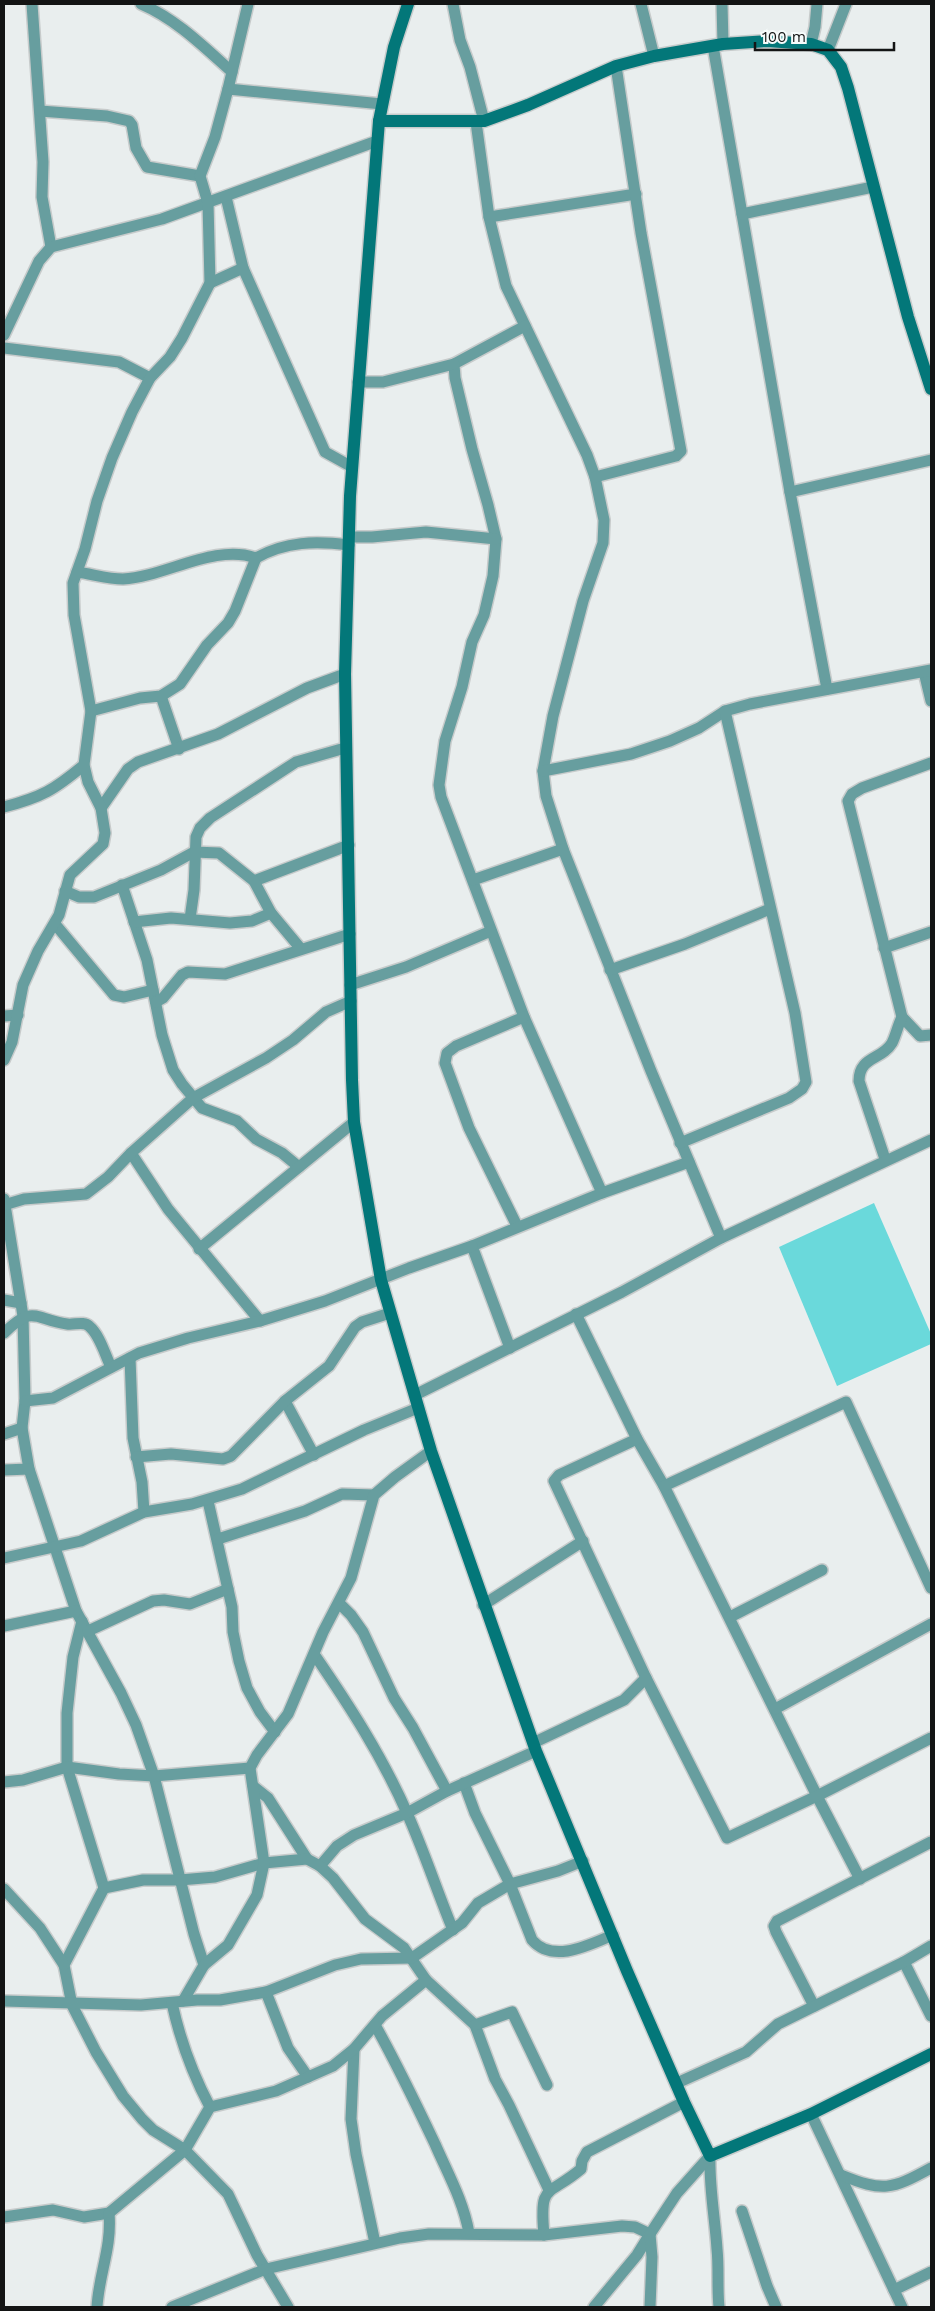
<svg xmlns="http://www.w3.org/2000/svg" width="935" height="2311" viewBox="0 0 935 2311" font-family="'Work Sans',sans-serif">
<style>
.green{fill:#6ad9db}
.lines{fill:none;stroke-linecap:round;stroke-linejoin:round}
.street-casing{stroke:#c7cbcb;stroke-width:14}
.secondary-casing{stroke:#c7cbcb;stroke-width:15}
.street{stroke:#679e9f;stroke-width:11}
.secondary{stroke:#037779;stroke-width:12}
</style>
<rect width="100%" height="100%" fill="#e9eeee"/>
<!-- green -->
<polygon class="green" points="874,1203 931,1334 931,1344 837,1386 779,1247"/>
<g class="lines">
<defs>
<g id="street">
<polyline points="32,4 43,162 42,197 51,247"/>
<path d="M141,4C176,19 203,46 232,72"/>
<polyline points="453,4 460,40 470,67 484,121"/>
<polyline points="641,4 654,56"/>
<polyline points="722,4 723,44"/>
<polyline points="811,44 815,27 817,4"/>
<polyline points="713,46 790,492 931,460"/>
<polyline points="828,50 846,4"/>
<polyline points="228,89 382,104"/>
<polyline points="40,111 107,116 129,121 132,125 136,148 147,167 200,176"/>
<polyline points="476,122 489,217 506,286 587,455 595,477 604,520 603,543 583,601 553,716 543,771 546,796 563,849 651,1071 721,1238"/>
<polyline points="226,197 243,268"/>
<polyline points="742,214 873,187"/>
<polyline points="489,217 636,194"/>
<polyline points="210,283 243,268 325,452 352,467"/>
<polyline points="525,326 454,364 455,378 472,449 488,505 496,539 493,576 484,615 472,642 462,687 445,741 439,785 441,797 524,1017 602,1193"/>
<polyline points="4,335 39,261 51,247 162,219 377,141"/>
<polyline points="4,348 119,362 150,378"/>
<polyline points="358,382 383,382 454,364"/>
<polyline points="595,477 676,456 681,451 641,233 616,66"/>
<polyline points="790,492 827,689"/>
<polyline points="349,537 372,537 426,532 496,539"/>
<path d="M77,572C92,574 108,579 123,579C165,577 215,543 256,558"/>
<polyline points="924,672 931,701"/>
<polyline points="161,696 179,749"/>
<path d="M91,711L140,698L161,696L180,684L207,645L228,623L235,611L256,558C286,541 316,541 349,545"/>
<polyline points="543,771 631,754 670,741 699,728 725,711 750,704 931,670"/>
<path d="M4,807C42,797 54,790 84,765"/>
<polyline points="101,808 128,769 138,762 218,734 307,688 345,674"/>
<polyline points="473,880 563,849"/>
<polyline points="254,881 349,845"/>
<polyline points="122,885 147,960 162,1035 173,1070 182,1084 202,1108 237,1121 256,1139 282,1153 299,1167"/>
<polyline points="65,891 79,897 94,897 161,870 194,852 219,853 254,881 271,913 301,949"/>
<polyline points="190,919 194,890 196,837 200,828 210,818 296,762 345,748"/>
<polyline points="134,922 171,918 230,923 252,921 271,913"/>
<polyline points="55,924 114,995 124,997 153,990"/>
<polyline points="884,948 931,932"/>
<polyline points="610,970 685,944 770,909"/>
<polyline points="350,985 406,967 491,931"/>
<polyline points="156,1002 163,998 182,975 188,972 225,974 350,934"/>
<polyline points="4,1016 18,1015"/>
<polyline points="902,1017 920,1036 931,1035"/>
<polyline points="4,1060 12,1042 23,985 38,951 59,915 70,875 103,844 105,833 101,808 88,782 84,765 91,711 74,615 73,583 85,549 97,501 112,458 132,412 150,378 170,357 182,338 210,283 208,203 200,176 215,137 228,89 248,4"/>
<polyline points="680,1143 789,1098 802,1089 806,1082 795,1013 725,711"/>
<polyline points="131,1153 168,1209 260,1321"/>
<path d="M885,1159L859,1081C859,1056 882,1060 892,1043C896,1035 898,1025 902,1017L848,801L852,794L862,788L931,763"/>
<polyline points="4,1199 23,1316 25,1401 22,1428 29,1469 76,1611 121,1693 136,1725 154,1776 194,1934 204,1965 183,2001"/>
<polyline points="4,1205 24,1199 86,1194 108,1177 131,1153 193,1098 266,1058 293,1040 326,1012 351,1001"/>
<polyline points="517,1226 469,1128 445,1063 447,1053 456,1046 524,1017"/>
<polyline points="199,1249 354,1122"/>
<polyline points="4,1300 21,1303"/>
<polyline points="576,1314 637,1439 664,1486 817,1796 860,1879"/>
<path d="M4,1333C34,1304 33,1319 67,1324C74,1325 84,1321 89,1326C100,1335 105,1355 111,1367"/>
<polyline points="510,1348 472,1246 602,1193 689,1162"/>
<polyline points="130,1358 133,1438 142,1482 144,1512"/>
<polyline points="415,1395 622,1292 721,1238 931,1140"/>
<polyline points="25,1401 53,1398 139,1353 188,1338 260,1321 325,1301 409,1268 472,1246"/>
<polyline points="4,1434 22,1428"/>
<polyline points="637,1439 559,1475 554,1481 646,1678 727,1838 817,1796 931,1738"/>
<polyline points="314,1455 285,1401 329,1366 355,1327 362,1322 390,1313"/>
<polyline points="136,1457 171,1454 223,1459 231,1456 285,1401"/>
<polyline points="4,1470 29,1469"/>
<polyline points="664,1486 846,1402 931,1588"/>
<polyline points="208,1501 232,1607 233,1632 239,1661 247,1688 260,1712 275,1732"/>
<polyline points="218,1539 305,1511 342,1494 374,1495"/>
<polyline points="4,1558 81,1541 144,1512 192,1504 242,1489 364,1430 418,1408"/>
<polyline points="339,1603 351,1615 363,1632 394,1698 413,1728 447,1791"/>
<polyline points="483,1605 583,1541"/>
<polyline points="730,1617 822,1570"/>
<polyline points="82,1621 73,1657 67,1713 67,1767 104,1888 64,1965 72,2005 96,2052 123,2096 142,2119 153,2130 185,2150 228,2194 257,2255 288,2307"/>
<polyline points="4,1626 76,1611"/>
<polyline points="88,1631 153,1601 164,1600 190,1604 228,1589"/>
<path d="M314,1654C349,1705 382,1756 407,1813C424,1851 437,1891 453,1930"/>
<polyline points="775,1709 931,1624"/>
<polyline points="533,1743 624,1700 646,1678"/>
<polyline points="4,1782 23,1780 67,1767 119,1774 154,1776 250,1768"/>
<path d="M464,1783L475,1813L510,1884L532,1940C553,1964 589,1945 613,1935"/>
<polyline points="253,1786 268,1798 307,1859"/>
<polyline points="320,1866 337,1846 354,1835 407,1813 447,1791 536,1751"/>
<polyline points="104,1888 143,1880 180,1880 215,1877 264,1863 307,1859 320,1866 333,1878 365,1919 404,1948 426,1980 475,2025 495,2079 509,2105 549,2190"/>
<polyline points="4,1889 40,1928 64,1965"/>
<polyline points="904,1962 931,2016"/>
<polyline points="204,1965 228,1945 257,1895 264,1863 250,1768 257,1755 288,1714 323,1632 351,1578 374,1495 395,1477 431,1451"/>
<polyline points="266,1992 288,2048 308,2077"/>
<polyline points="4,2001 141,2005 197,2000 220,2000 266,1992 335,1965 361,1959 412,1958 462,1923 478,1903 510,1884 558,1871 583,1861"/>
<path d="M172,2003C180,2040 192,2073 210,2107"/>
<polyline points="814,2006 776,1932 774,1926 777,1921 931,1842"/>
<path d="M375,2025C397,2064 416,2104 435,2144C448,2174 463,2200 469,2233"/>
<polyline points="475,2025 512,2012 547,2085"/>
<polyline points="354,2049 351,2119 356,2154 375,2243"/>
<polyline points="677,2083 746,2052 778,2024 904,1962 931,1946"/>
<polyline points="811,2114 894,2290"/>
<path d="M710,2156C709,2187 715,2218 717,2249C719,2268 717,2288 719,2307"/>
<path d="M841,2175C883,2192 891,2190 931,2168"/>
<polyline points="742,2211 767,2286 776,2307"/>
<polyline points="4,2217 53,2210 84,2217 109,2213 185,2150 210,2107 276,2091 333,2066 354,2049 382,2016 426,1980"/>
<path d="M544,2235C539,2182 548,2197 581,2169L582,2161L587,2152L684,2102"/>
<path d="M97,2307C99,2273 112,2248 109,2213"/>
<polyline points="172,2307 266,2269 400,2238 429,2234 544,2235 622,2226 635,2227 650,2234 677,2193 710,2156"/>
<polyline points="594,2307 637,2255 650,2234"/>
<polyline points="650,2307 652,2257 650,2234"/>
<polyline points="902,2307 894,2290 931,2272"/>
</g>
<g id="secondary">
<polyline points="408,4 394,47 379,121 350,496 345,674 352,1080 354,1122 381,1280 431,1451 536,1751 627,1971 684,2102 710,2156 811,2114 931,2054"/>
<polyline points="379,121 484,121 528,105 616,66 654,56 723,44 767,41 811,44 828,50 841,67 848,88 908,317 931,389"/>
</g>
</defs>
<!-- street casing -->
<use href="#street" class="street-casing"/>
<!-- secondary casing -->
<use href="#secondary" class="secondary-casing"/>
<!-- street -->
<use href="#street" class="street"/>
<!-- secondary -->
<use href="#secondary" class="secondary"/>
</g>
<!-- border -->
<rect width="935" height="2311" fill="none" stroke="#131414" stroke-width="10"/>
<!-- scale -->
<path d="M755 42v8h139v-8" fill="none" stroke="#131414" stroke-width="2.5"/>
<text x="762" y="42" font-size="15" fill="#131414" stroke="#f6fbfb" stroke-width="4" paint-order="stroke">100 m</text>
</svg>
